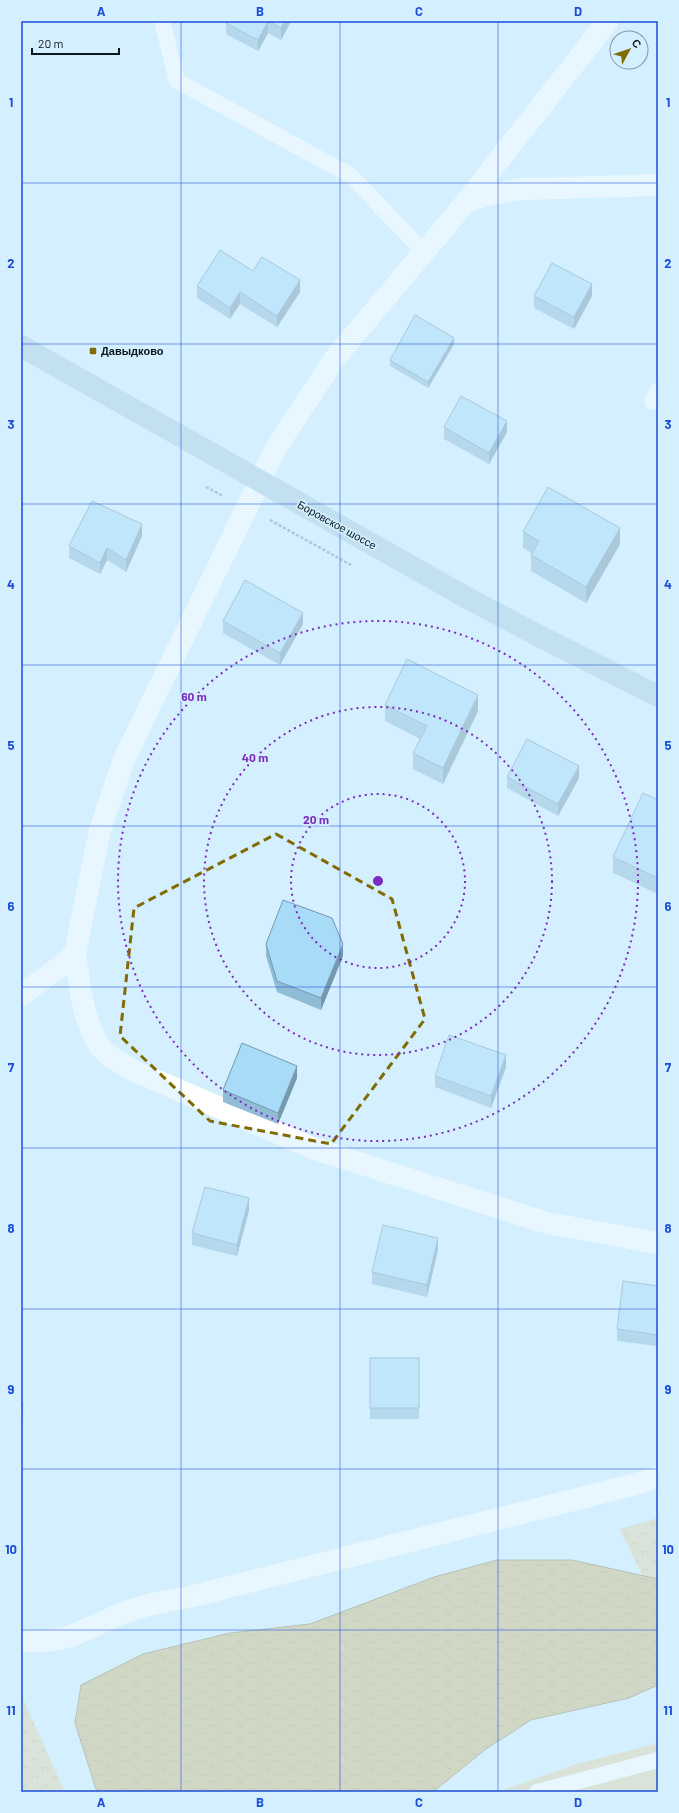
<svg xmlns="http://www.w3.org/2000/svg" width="679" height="1813" viewBox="0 0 679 1813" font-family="Barlow,sans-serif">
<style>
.forest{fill:url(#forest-crowns)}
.green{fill:#e0d5aa}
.water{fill:url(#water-ripples);stroke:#938c62}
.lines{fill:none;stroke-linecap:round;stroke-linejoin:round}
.path{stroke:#8196a2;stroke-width:2.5;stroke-dasharray:3 2;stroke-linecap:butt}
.lane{stroke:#fff;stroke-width:16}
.street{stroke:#fff;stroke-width:22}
.secondary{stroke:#aecede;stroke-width:22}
.wall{fill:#90bcd5}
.shaded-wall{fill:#7699ae}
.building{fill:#a8dbf8;stroke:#7699ae}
.marked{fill:none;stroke:#806b04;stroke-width:3;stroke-dasharray:8 5;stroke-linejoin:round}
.grid{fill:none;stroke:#1d4ed8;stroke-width:1;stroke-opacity:0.55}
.ring{fill:none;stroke:#7b2cbf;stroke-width:2;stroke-dasharray:2 4}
.poi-dot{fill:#806b04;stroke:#d4efff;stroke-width:1.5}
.labels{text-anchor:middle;stroke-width:3.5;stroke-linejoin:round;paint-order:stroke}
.poi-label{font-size:11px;font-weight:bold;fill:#0b181e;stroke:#d4efff;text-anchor:start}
.street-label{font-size:11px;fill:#0b181e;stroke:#d4efff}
.centre{fill:#7b2cbf;stroke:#d4efff;stroke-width:2}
.ring-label{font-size:12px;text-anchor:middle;font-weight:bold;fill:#7b2cbf;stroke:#d4efff;stroke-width:3.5;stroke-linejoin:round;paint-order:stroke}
.neatline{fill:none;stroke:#1d4ed8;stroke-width:1.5}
.grid-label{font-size:13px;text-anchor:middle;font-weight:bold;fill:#1d4ed8}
</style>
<defs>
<pattern id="forest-crowns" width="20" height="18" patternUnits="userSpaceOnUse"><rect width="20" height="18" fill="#e0d5aa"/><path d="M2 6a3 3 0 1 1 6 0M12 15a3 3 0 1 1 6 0" fill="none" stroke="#bfb692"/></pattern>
<pattern id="water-ripples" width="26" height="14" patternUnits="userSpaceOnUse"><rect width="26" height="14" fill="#cdbd7f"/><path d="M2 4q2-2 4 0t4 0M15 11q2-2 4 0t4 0" fill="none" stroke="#afa26d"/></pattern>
</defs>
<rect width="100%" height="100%" fill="#d4efff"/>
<!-- forest -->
<g class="forest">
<polygon points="658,1518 658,1608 620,1529"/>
<polygon points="21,1694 63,1788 64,1792 21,1792"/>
</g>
<!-- green -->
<polygon class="green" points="658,1743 658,1792 497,1792 577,1764"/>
<!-- water -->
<polygon class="water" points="497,1560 572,1560 658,1579 658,1685 629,1698 531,1720 486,1749 433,1792 97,1792 75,1723 81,1685 143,1654 230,1633 310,1624 434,1577"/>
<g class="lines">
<!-- path -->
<g class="path">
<polyline points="206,487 223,496"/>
<polyline points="270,520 351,565"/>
</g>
<!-- lane -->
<g class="lane">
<polyline points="162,21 177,81 350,175 424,252"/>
<polyline points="652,402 658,390"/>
<polyline points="537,1792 658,1760"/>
</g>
<!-- street -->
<g class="street">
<polyline points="466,202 608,21"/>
<path d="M75,953C79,982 82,1017 98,1043C105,1056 125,1066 137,1072L312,1148L547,1223L658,1243"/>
<polyline points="21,995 60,967 75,953 100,830 124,759 277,446 335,358 466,202 490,194 524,189 658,185"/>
<path d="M21,1640C69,1646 85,1627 126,1612C146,1604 167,1601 189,1597L636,1484L658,1477"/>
</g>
<!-- secondary -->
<polyline class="secondary" points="21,346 469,599 539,636 658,696"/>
</g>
<!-- wall -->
<g class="wall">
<polygon points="226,21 291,21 281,40 268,33 258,51 226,34"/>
<polygon points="253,271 300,292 277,327 240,304 230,319 197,298 197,286"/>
<polygon points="534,296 592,296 574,329 534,308"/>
<polygon points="454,344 428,388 390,366 390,360"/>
<polygon points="444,427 507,432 489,464 444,439"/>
<polygon points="523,532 620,544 586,603 531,571 531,555 532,553 523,548"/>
<polygon points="142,536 126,572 107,560 100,574 69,558 69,546"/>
<polygon points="223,621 303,624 280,665 223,633"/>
<polygon points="385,705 478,711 443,784 413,769 413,753 420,739 385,721"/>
<polygon points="507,777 579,778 558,816 507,788"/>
<polygon points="658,800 658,894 613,873 613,857"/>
<polygon points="266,944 343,956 321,1010 277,992 266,956"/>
<polygon points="506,1067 491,1108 435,1087 435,1076"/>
<polygon points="297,1078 278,1124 223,1102 223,1090"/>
<polygon points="249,1210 237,1256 192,1245 192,1233"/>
<polygon points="438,1249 427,1297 372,1284 372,1272"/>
<polygon points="658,1286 658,1346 617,1341 617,1329"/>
<rect x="370" y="1358" width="49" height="61"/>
</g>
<!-- shaded-wall -->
<g class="shaded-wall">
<polygon points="268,21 268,33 258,51 258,40"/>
<polygon points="285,21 291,21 281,40 281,28"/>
<polygon points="300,280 300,292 277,327 277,316"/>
<polygon points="592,284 592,296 574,329 574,317"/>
<polygon points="240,292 240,304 230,319 230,308"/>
<polygon points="454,338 454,344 428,388 428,382"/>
<polygon points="507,421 507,432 489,464 489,453"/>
<polygon points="142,524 142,536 126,572 126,560"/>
<polygon points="620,528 620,544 586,603 586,587"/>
<polygon points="107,548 107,560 100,574 100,563"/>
<polygon points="303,613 303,624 280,665 280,653"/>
<polygon points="478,695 478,711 443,784 443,768"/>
<polygon points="579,766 579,778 558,816 558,804"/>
<polygon points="343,944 343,956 321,1010 321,998"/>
<polygon points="506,1055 506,1067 491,1108 491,1096"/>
<polygon points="297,1066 297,1078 278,1124 278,1113"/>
<polygon points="249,1198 249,1210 237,1256 237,1245"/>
<polygon points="438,1238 438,1249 427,1297 427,1285"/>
<polygon points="23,1403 23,1415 21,1443 21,1431"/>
</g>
<!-- building -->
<g class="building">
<polygon points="226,21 285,21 281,28 268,21 258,40 226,23"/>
<polygon points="220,250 253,271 262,257 300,280 277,316 240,292 230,308 197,286"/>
<polygon points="552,263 592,284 574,317 534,296"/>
<polygon points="415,315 454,338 428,382 390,360"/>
<polygon points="461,396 507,421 489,453 444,427"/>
<polygon points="548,487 620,528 586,587 531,555 539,541 523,532"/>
<polygon points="92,501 142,524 126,560 107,548 100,563 69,546"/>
<polygon points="245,580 303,613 280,653 223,621"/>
<polygon points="407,659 478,695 443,768 413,753 427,726 385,705"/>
<polygon points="527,739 579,766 558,804 507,777"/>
<polygon points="643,793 658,800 658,878 613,857"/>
<polygon points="283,900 332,918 343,944 321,998 277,981 266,944"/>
<polygon points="449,1035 506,1055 491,1096 435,1076"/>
<polygon points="242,1043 297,1066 278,1113 223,1090"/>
<polygon points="205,1187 249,1198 237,1245 192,1233"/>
<polygon points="383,1225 438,1238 427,1285 372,1272"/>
<polygon points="623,1281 658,1286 658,1335 617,1329"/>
<rect x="370" y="1358" width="49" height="50"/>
<polygon points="21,1403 23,1403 21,1431"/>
</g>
<!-- marked area -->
<path d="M0 0H679V1813H0ZM276,834L392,899L425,1019L331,1144L210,1121L120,1036L134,908Z" fill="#d4efff" fill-opacity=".55" fill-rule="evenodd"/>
<path class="marked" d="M276,834L392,899L425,1019L331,1144L210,1121L120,1036L134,908Z"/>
<!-- grid -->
<path class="grid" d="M181,21V1792M340,21V1792M498,21V1792M21,183H658M21,344H658M21,504H658M21,665H658M21,826H658M21,987H658M21,1148H658M21,1309H658M21,1469H658M21,1630H658"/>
<!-- distance rings -->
<g class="ring">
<circle cx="378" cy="881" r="87"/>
<circle cx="378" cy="881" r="174"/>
<circle cx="378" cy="881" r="260"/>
</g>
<!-- markers -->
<rect class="poi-dot" x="89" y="347" width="8" height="8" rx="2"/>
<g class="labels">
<!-- poi labels -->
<g class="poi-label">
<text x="101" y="355">Давыдково</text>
</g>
<!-- street labels -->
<g class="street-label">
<text transform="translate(337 525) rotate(29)" y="4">Боровское шоссе</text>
</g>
</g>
<circle cx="378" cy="881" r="6" class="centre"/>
<g class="ring-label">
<text x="194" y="701">60 m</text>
<text x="255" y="762">40 m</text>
<text x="316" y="824">20 m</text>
</g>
<!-- border -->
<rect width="679" height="1813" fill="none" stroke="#d4efff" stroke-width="44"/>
<!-- north arrow -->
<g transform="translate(629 50) rotate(50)"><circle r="19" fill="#d4efff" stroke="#8499a5"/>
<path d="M0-3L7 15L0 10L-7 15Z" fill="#806b04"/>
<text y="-6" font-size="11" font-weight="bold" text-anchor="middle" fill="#0b181e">С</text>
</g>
<!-- scale -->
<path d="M32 48v6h87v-6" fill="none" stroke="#0b181e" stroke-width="2"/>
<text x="38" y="48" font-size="12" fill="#0b181e" stroke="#d4efff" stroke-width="3" paint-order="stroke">20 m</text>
<rect x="22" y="22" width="635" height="1769" class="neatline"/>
<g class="grid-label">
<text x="101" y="16">A</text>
<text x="260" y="16">B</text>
<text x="419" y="16">C</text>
<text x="578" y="16">D</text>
<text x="11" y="107">1</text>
<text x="668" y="107">1</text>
<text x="11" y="268">2</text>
<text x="668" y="268">2</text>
<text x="11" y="429">3</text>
<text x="668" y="429">3</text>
<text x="11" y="589">4</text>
<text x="668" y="589">4</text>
<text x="11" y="750">5</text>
<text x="668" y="750">5</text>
<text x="11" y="911">6</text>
<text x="668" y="911">6</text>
<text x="11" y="1072">7</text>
<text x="668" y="1072">7</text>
<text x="11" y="1233">8</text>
<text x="668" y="1233">8</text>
<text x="11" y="1394">9</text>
<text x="668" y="1394">9</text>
<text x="11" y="1554">10</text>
<text x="668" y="1554">10</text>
<text x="11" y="1715">11</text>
<text x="668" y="1715">11</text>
<text x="101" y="1807">A</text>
<text x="260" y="1807">B</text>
<text x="419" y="1807">C</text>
<text x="578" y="1807">D</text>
</g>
</svg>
